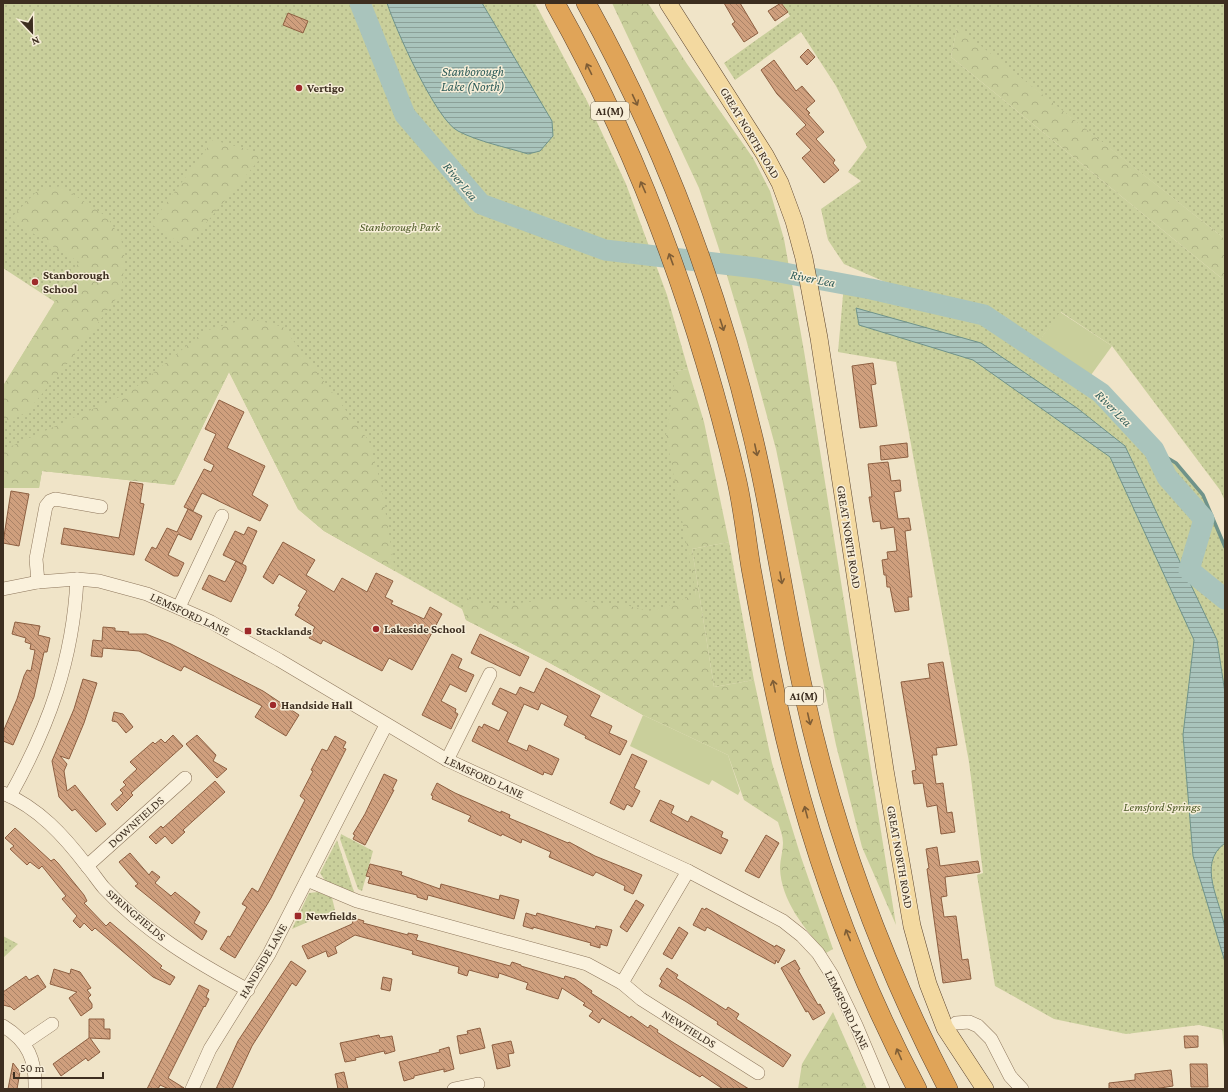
<svg xmlns="http://www.w3.org/2000/svg" width="1228" height="1092" viewBox="0 0 1228 1092" font-family="'Crimson Pro',serif">
<style>
.grass{fill:url(#grass-dots)}
.forest{fill:url(#forest-crowns)}
.garden{fill:#c9cf9b}
.water{fill:url(#water-rules);stroke:#6f938a}
.lines{fill:none;stroke-linecap:round;stroke-linejoin:round}
.stream{stroke:#6f938a;stroke-width:3.5}
.river{stroke:#a9c4bc;stroke-width:21}
.building{fill:url(#building-back-hatch);stroke:#8d5f41}
.minor-casing{stroke:#8d765c;stroke-width:14}
.major-casing{stroke:#5b4430;stroke-width:18}
.highway-casing{stroke:#5b4430;stroke-width:20}
.minor{stroke:#faf1dc;stroke-width:13}
.major{stroke:#f3d9a0;stroke-width:17}
.highway{stroke:#e0a458;stroke-width:19}
.oneway{stroke:#7e5d36}
.poi-dot{fill:#9e2a2b;stroke:#f7eed8;stroke-width:1.5}
.labels{text-anchor:middle;stroke-width:3;stroke-linejoin:round;paint-order:stroke}
.shield{fill:#f7eed8;stroke:#756857;stroke-width:1}
.shield-label{font-size:11px;font-weight:bold;fill:#3d2e20}
.poi-label{font-size:12px;font-weight:bold;fill:#3d2e20;stroke:#f7eed8;text-anchor:start}
.street-label{font-size:12px;fill:#3d2e20;stroke:#f7eed8}
.park-label{font-size:12px;font-style:italic;fill:#4d5a26;stroke:#f7eed8}
.water-label{font-size:13px;font-style:italic;fill:#2f5d5a;stroke:#f7eed8}
</style>
<defs>
<pattern id="grass-dots" width="8" height="8" patternUnits="userSpaceOnUse"><rect width="8" height="8" fill="#c9cf9b"/><path d="M2 2h.1M6 6h.1" fill="none" stroke="#aeb285" stroke-width="1.8" stroke-linecap="round"/></pattern>
<pattern id="forest-crowns" width="20" height="18" patternUnits="userSpaceOnUse"><rect width="20" height="18" fill="#c9cf9b"/><path d="M2 6a3 3 0 1 1 6 0M12 15a3 3 0 1 1 6 0" fill="none" stroke="#aeb285"/></pattern>
<pattern id="water-rules" width="6" height="5" patternUnits="userSpaceOnUse"><rect width="6" height="5" fill="#a9c4bc"/><path d="M0 2.5h6" fill="none" stroke="#8ba098"/></pattern>
<pattern id="building-back-hatch" width="6" height="6" patternUnits="userSpaceOnUse"><rect width="6" height="6" fill="#cf9f7d"/><path d="M-1 5l2 2M0 0l6 6M5-1l2 2" fill="none" stroke="#a98266"/></pattern>
</defs>
<rect width="100%" height="100%" fill="#f0e4c8"/>
<!-- grass -->
<g class="grass">
<polygon points="3,3 535,3 587,101 626,184 667,295 688,369 676,371 696,594 643,715 548,662 466,620 462,609 324,531 298,509 229,372 174,485 42,471 39,488 3,488 3,386 55,302 3,268"/>
<polygon points="782,3 1225,3 1225,239 957,28 951,57 1225,281 1225,501 1220,490 1112,346 1061,312 1036,345 998,315 959,300 892,285 844,264 828,240 821,209 861,181 848,172 867,147 836,86 801,32 735,80 724,63 790,16"/>
<polygon points="844,284 980,314 1101,393 1154,450 1176,463 1203,495 1225,547 1225,1058 1222,1030 1199,1025 1126,1034 1054,1019 995,986 977,875 983,873 969,762 896,362 838,352"/>
<polygon points="729,542 754,680 714,687 692,549"/>
<polygon points="341,834 373,851 362,891 358,889 340,839"/>
<polygon points="337,840 355,895 328,885 320,873"/>
<polygon points="318,892 332,898 335,910 292,929 309,893"/>
<polygon points="3,936 18,944 3,958"/>
</g>
<!-- forest -->
<g class="forest">
<polygon points="612,3 648,3 687,64 753,158 770,191 784,239 804,351 896,925 862,847 836,745 776,449 746,339 719,249 699,188"/>
<polygon points="957,27 1225,239 1225,281 951,57"/>
<polygon points="213,140 264,154 186,247 151,224"/>
<polygon points="61,186 107,217 121,238 125,260 121,292 68,363 26,413 3,422 3,386 79,262 10,219 37,191"/>
<polygon points="249,318 283,327 369,441 381,484 395,571 324,531 298,509 229,372 174,485 42,471 39,488 3,488 3,450 130,392 205,331"/>
<path d="M688,369L704,422L729,542L692,549L714,687L754,680L772,763L801,857L833,949L826,953C805,929 781,901 780,868C780,860 783,851 783,843C783,836 780,829 778,822L744,800L728,755L643,715L548,662L466,620L463,609L466,598L492,606L537,601L568,600L626,605L648,611L663,608L696,594L666,435L676,371Z"/>
<polygon points="833,1012 867,1089 798,1089 802,1064"/>
</g>
<!-- garden -->
<g class="garden">
<polygon points="1060,312 1112,346 1091,375 1036,345"/>
<polygon points="643,715 728,755 740,791 738,795 712,780 709,785 630,746"/>
</g>
<!-- water -->
<g class="water">
<path d="M387,3H482L552,121L553,136L540,151L528,154C506,147 479,142 458,131C436,120 395,28 387,3Z"/>
<path d="M856,308L981,343L1077,408L1125,446L1217,640L1225,693V843C1196,864 1221,901 1225,929C1226,939 1225,951 1225,962L1193,856L1183,735L1194,640L1110,457L973,360L859,325Z"/>
</g>
<g class="lines">
<!-- stream -->
<polyline class="stream" points="1154,450 1176,463 1203,495 1225,547"/>
<!-- river -->
<polyline class="river" points="360,3 405,115 481,204 605,250 757,268 871,289 984,315 1101,393 1154,450 1167,477 1204,519 1189,570 1225,599"/>
</g>
<!-- building -->
<g class="building">
<polygon points="724,3 740,3 758,33 744,42 732,24 735,22"/>
<polygon points="781,3 788,12 775,21 768,11"/>
<polygon points="288,13 308,21 303,33 283,25"/>
<polygon points="808,49 815,57 807,65 800,57"/>
<polygon points="774,60 796,91 802,86 815,101 806,109 810,113 808,114 824,132 816,139 835,160 833,163 839,170 824,183 802,158 811,150 796,134 806,125 777,94 761,70"/>
<polygon points="873,363 876,384 871,385 877,426 860,428 852,366"/>
<polygon points="219,400 244,412 227,448 265,466 252,495 268,505 260,521 202,493 193,511 184,507 204,469 211,472 214,465 204,460 216,434 205,429"/>
<polygon points="907,443 908,457 881,460 880,446"/>
<polygon points="888,462 891,481 900,480 901,491 894,492 898,519 909,518 911,530 905,531 912,597 908,597 909,610 895,612 890,587 887,587 886,575 884,575 882,560 888,559 887,552 897,551 894,527 881,529 880,521 873,522 869,497 872,497 868,464"/>
<polygon points="130,482 143,484 140,503 144,504 134,555 61,544 64,528 119,538"/>
<polygon points="11,491 29,494 19,546 3,543"/>
<polygon points="188,509 202,516 191,540 178,534 168,555 184,563 178,576 174,576 145,560 152,547 156,549 167,528 177,532"/>
<polygon points="248,527 257,531 242,564 246,566 246,570 231,602 202,589 209,575 225,582 236,561 242,564 223,555 235,531 244,535"/>
<polygon points="283,542 315,560 306,575 334,592 342,578 367,592 376,573 393,581 385,597 393,601 391,604 424,619 430,607 442,614 412,670 389,658 382,671 323,640 321,644 309,638 315,627 295,615 300,607 298,606 307,591 279,574 273,584 263,577"/>
<polygon points="15,622 40,626 38,635 50,638 47,652 44,652 34,697 13,745 3,741 3,732 17,699 24,676 27,670 31,671 35,650 30,649 31,644 25,642 26,638 12,634"/>
<polygon points="103,627 115,628 115,631 129,632 128,634 146,634 171,644 263,691 299,715 286,736 255,717 262,706 184,666 181,671 139,651 103,648 102,657 91,656 93,640 102,641"/>
<polygon points="480,634 529,657 520,676 471,653"/>
<polygon points="452,654 462,659 458,668 474,675 466,692 450,684 441,701 456,709 455,712 458,714 451,729 422,715"/>
<polygon points="943,662 957,745 936,748 937,755 932,755 936,784 943,783 947,813 952,812 955,832 941,834 937,805 927,807 923,783 914,784 912,771 916,770 901,682 930,678 928,664"/>
<polygon points="546,668 600,696 590,716 612,726 609,733 627,741 620,755 585,738 586,736 564,725 568,716 541,703 538,710 524,704 507,742 527,751 529,745 559,759 552,775 544,772 543,775 472,741 479,726 482,728 484,724 499,731 508,712 492,704 500,688 516,695 520,687 534,693"/>
<polygon points="83,679 97,683 84,723 69,759 60,756 67,764 64,771 67,791 75,785 106,824 96,832 75,809 72,811 59,797 52,761 74,709"/>
<polygon points="114,712 123,714 133,727 126,733 117,722 112,721"/>
<polygon points="173,735 183,746 131,793 133,795 117,811 111,804 123,793 120,790 126,785 123,782 137,769 130,762 153,742 155,744 161,739 165,743"/>
<polygon points="197,735 216,755 213,761 227,769 217,778 186,744"/>
<polygon points="335,736 346,742 343,748 346,749 271,898 235,958 220,949 228,936 230,937 247,907 242,904 252,888 258,892 305,800 300,796 313,771 311,770 322,749 327,751"/>
<polygon points="632,754 647,761 634,788 640,791 632,807 627,804 624,810 610,803"/>
<polygon points="384,774 397,780 392,790 394,790 365,845 353,839 355,835 353,834 365,814"/>
<polygon points="215,781 225,792 183,830 185,832 172,844 165,836 156,844 149,837 161,826 163,828"/>
<polygon points="437,783 455,793 501,813 501,811 510,815 509,818 528,826 568,843 569,842 595,856 642,875 633,894 624,890 625,886 596,872 593,876 549,857 551,852 522,839 521,843 502,834 501,836 468,821 471,816 432,799 433,796 431,795"/>
<polygon points="660,800 674,806 671,813 688,822 691,816 723,832 721,837 728,840 721,854 650,821"/>
<polygon points="15,828 51,861 54,859 58,863 84,895 87,901 84,903 106,926 110,922 162,966 160,968 175,977 170,985 153,977 95,928 92,931 84,923 80,928 73,921 77,916 62,899 66,896 42,866 39,869 30,862 27,865 10,849 14,846 5,838"/>
<polygon points="766,835 779,843 759,878 745,871"/>
<polygon points="937,847 940,866 978,861 980,872 945,877 947,896 941,897 944,917 956,916 962,960 968,959 971,979 943,983 927,869 929,868 926,849"/>
<polygon points="130,853 149,875 152,871 160,877 155,883 171,896 175,892 200,912 194,923 207,931 202,940 135,886 138,884 119,862"/>
<polygon points="370,864 402,872 401,875 440,889 441,884 499,900 500,895 519,900 514,919 428,895 427,900 417,897 417,895 368,883 370,877 366,876"/>
<polygon points="636,900 644,905 627,932 620,927"/>
<polygon points="702,908 705,910 706,908 775,947 776,945 785,950 778,963 776,960 775,964 707,927 705,931 693,925"/>
<polygon points="526,913 536,916 537,913 595,929 596,926 612,930 607,946 600,944 600,948 590,945 591,943 533,927 533,929 523,926"/>
<polygon points="354,918 364,921 363,923 408,935 408,933 418,935 416,940 492,961 510,966 512,962 521,965 521,966 564,979 565,976 575,979 592,991 591,993 630,1018 631,1016 648,1028 650,1025 658,1030 657,1032 674,1043 749,1089 723,1089 702,1075 700,1077 602,1018 599,1023 589,1016 593,1011 583,1005 585,1003 562,988 558,999 526,989 528,983 499,973 498,978 469,970 467,976 458,973 459,967 412,954 413,951 355,935 335,947 337,953 328,957 326,951 308,959 302,946 352,924"/>
<polygon points="679,927 688,933 672,959 663,954"/>
<polygon points="795,960 800,969 798,970 818,1005 820,1004 825,1013 813,1020 808,1011 806,1012 781,968"/>
<polygon points="291,961 306,971 296,986 292,983 252,1046 232,1089 216,1089 238,1041"/>
<polygon points="667,968 678,975 676,978 693,989 726,1010 728,1007 739,1014 736,1019 791,1055 783,1067 717,1024 718,1022 685,1001 659,986 662,981 660,979"/>
<polygon points="54,969 70,974 71,969 80,972 91,988 87,990 91,995 88,998 92,1004 92,1008 81,1016 69,998 77,992 50,984"/>
<polygon points="38,975 46,987 14,1010 11,1007 3,1005 3,992 26,976 29,980"/>
<polygon points="383,977 392,979 390,991 381,989"/>
<polygon points="199,985 209,990 206,997 209,999 205,1007 204,1006 168,1078 184,1088 169,1089 160,1085 158,1089 147,1089"/>
<polygon points="89,1019 104,1019 104,1029 110,1029 110,1039 90,1038 100,1052 88,1061 86,1058 61,1076 53,1064 89,1038"/>
<polygon points="480,1028 485,1048 460,1054 457,1036 468,1034 467,1031"/>
<polygon points="379,1035 380,1038 392,1036 395,1051 385,1054 384,1051 355,1058 356,1060 345,1062 340,1043"/>
<polygon points="1184,1036 1198,1036 1198,1047 1185,1048"/>
<polygon points="511,1041 514,1053 508,1054 510,1066 497,1069 492,1045"/>
<polygon points="449,1047 454,1069 444,1072 444,1069 414,1076 414,1078 404,1081 399,1062 440,1052 439,1050"/>
<polygon points="13,1063 20,1072 17,1089 8,1089"/>
<polygon points="1190,1064 1207,1064 1208,1087 1191,1087"/>
<polygon points="1171,1070 1173,1086 1154,1089 1109,1089 1109,1083 1135,1080 1135,1074"/>
<polygon points="344,1072 348,1089 338,1089 335,1074"/>
</g>
<g class="lines">
<defs>
<g id="minor">
<polyline points="38,582 36,559 46,506 50,501 55,499 101,507"/>
<polyline points="3,589 38,582 77,579 99,581 147,594 211,622 279,660 447,760 688,871 783,921 802,936 818,953 832,975 856,1025 883,1089"/>
<polyline points="179,607 222,516"/>
<polyline points="447,760 490,674"/>
<path d="M3,793C39,808 64,836 87,866C93,873 98,881 104,888C144,931 196,962 248,990"/>
<path d="M10,796C49,726 73,660 77,579"/>
<polyline points="87,866 185,778"/>
<polyline points="307,880 357,901 587,964 622,983 641,999 758,1073"/>
<polyline points="622,983 688,871"/>
<polyline points="956,1023 969,1022 978,1026 991,1039 1010,1076 1022,1089"/>
<path d="M3,1026C28,1041 36,1060 35,1089"/>
<polyline points="24,1043 52,1024"/>
<polyline points="192,1089 210,1049 269,954 386,725"/>
<polyline points="454,1089 478,1084"/>
</g>
<polyline id="major" points="668,3 765,155 780,183 794,221 804,258 819,338 885,770 912,926 928,984 945,1028 985,1089"/>
<g id="highway">
<path d="M555,3C638,150 697,313 736,477C743,506 746,538 751,568C760,617 769,667 780,715C809,844 855,972 917,1089"/>
<path d="M586,3C661,138 716,284 752,433C773,519 784,607 804,694C834,832 883,964 948,1089"/>
</g>
</defs>
<!-- minor casing -->
<use href="#minor" class="minor-casing"/>
<!-- major casing -->
<use href="#major" class="major-casing"/>
<!-- highway casing -->
<use href="#highway" class="highway-casing"/>
<!-- minor -->
<use href="#minor" class="minor"/>
<!-- major -->
<use href="#major" class="major"/>
<!-- highway -->
<use href="#highway" class="highway"/>
</g>
<!-- one-way arrows -->
<defs><path id="oneway-shaft" d="M-6 0H5M1.5-3L5.5 0L1.5 3" fill="none" stroke-width="1.6" stroke-linecap="round" stroke-linejoin="round"/></defs>
<g class="oneway">
<use href="#oneway-shaft" transform="translate(589 69) rotate(-116)"/>
<use href="#oneway-shaft" transform="translate(635 100) rotate(65)"/>
<use href="#oneway-shaft" transform="translate(643 187) rotate(-114)"/>
<use href="#oneway-shaft" transform="translate(671 259) rotate(-110)"/>
<use href="#oneway-shaft" transform="translate(722 325) rotate(72)"/>
<use href="#oneway-shaft" transform="translate(756 450) rotate(78)"/>
<use href="#oneway-shaft" transform="translate(781 578) rotate(80)"/>
<use href="#oneway-shaft" transform="translate(774 686) rotate(-102)"/>
<use href="#oneway-shaft" transform="translate(809 719) rotate(77)"/>
<use href="#oneway-shaft" transform="translate(806 812) rotate(-105)"/>
<use href="#oneway-shaft" transform="translate(848 935) rotate(-112)"/>
<use href="#oneway-shaft" transform="translate(899 1054) rotate(-114)"/>
</g>
<!-- markers -->
<g class="poi-dot">
<circle cx="299" cy="88" r="4"/>
<circle cx="35" cy="282" r="4"/>
<circle cx="376" cy="629" r="4"/>
<rect x="244" y="627" width="8" height="8" rx="2"/>
<circle cx="273" cy="705" r="4"/>
<rect x="294" y="912" width="8" height="8" rx="2"/>
</g>
<g class="labels">
<!-- shield labels -->
<g class="shield">
<rect x="591" y="102" width="38" height="18" rx="3"/>
<rect x="785" y="687" width="38" height="18" rx="3"/>
</g>
<g class="shield-label">
<text x="610" y="115">A1(M)</text>
<text x="804" y="700">A1(M)</text>
</g>
<!-- poi labels -->
<g class="poi-label">
<text x="307" y="92">Vertigo</text>
<text x="43" y="279">Stanborough<tspan x="43" dy="14">School</tspan></text>
<text x="384" y="633">Lakeside School</text>
<text x="256" y="635">Stacklands</text>
<text x="281" y="709">Handside Hall</text>
<text x="306" y="920">Newfields</text>
</g>
<!-- street labels -->
<g class="street-label">
<text transform="translate(750 133) rotate(59)" y="4">GREAT NORTH ROAD</text>
<text transform="translate(849 537) rotate(81)" y="4">GREAT NORTH ROAD</text>
<text transform="translate(190 614) rotate(25)" y="4">LEMSFORD LANE</text>
<text transform="translate(484 777) rotate(25)" y="4">LEMSFORD LANE</text>
<text transform="translate(136 822) rotate(-42)" y="4">DOWNFIELDS</text>
<text transform="translate(900 857) rotate(80)" y="4">GREAT NORTH ROAD</text>
<text transform="translate(136 915) rotate(40)" y="4">SPRINGFIELDS</text>
<text transform="translate(263 961) rotate(-60)" y="4">HANDSIDE LANE</text>
<text transform="translate(847 1010) rotate(64)" y="4">LEMSFORD LANE</text>
<text transform="translate(689 1029) rotate(32)" y="4">NEWFIELDS</text>
</g>
<!-- park labels -->
<g class="park-label">
<text x="400" y="231">Stanborough Park</text>
<text x="1162" y="811">Lemsford Springs</text>
</g>
<!-- water labels -->
<g class="water-label">
<text x="473" y="76">Stanborough<tspan x="473" dy="15">Lake (North)</tspan></text>
<text transform="translate(461 181) rotate(50)" y="5">River Lea</text>
<text transform="translate(813 278) rotate(11)" y="5">River Lea</text>
<text transform="translate(1114 408) rotate(45)" y="5">River Lea</text>
</g>
</g>
<!-- border -->
<rect width="1228" height="1092" fill="none" stroke="#3d2e20" stroke-width="8"/>
<!-- north arrow -->
<g transform="translate(32 32) rotate(158)" stroke="#f7eed8" stroke-width="3" paint-order="stroke">
<path d="M0-3L7 15L0 10L-7 15Z" fill="#3d2e20"/>
<text y="-6" font-size="11" font-weight="bold" text-anchor="middle" fill="#3d2e20">N</text>
</g>
<!-- scale -->
<path d="M14 1072v6h89v-6" fill="none" stroke="#3d2e20" stroke-width="2"/>
<text x="20" y="1072" font-size="12" fill="#3d2e20" stroke="#f7eed8" stroke-width="3" paint-order="stroke">50 m</text>
</svg>
